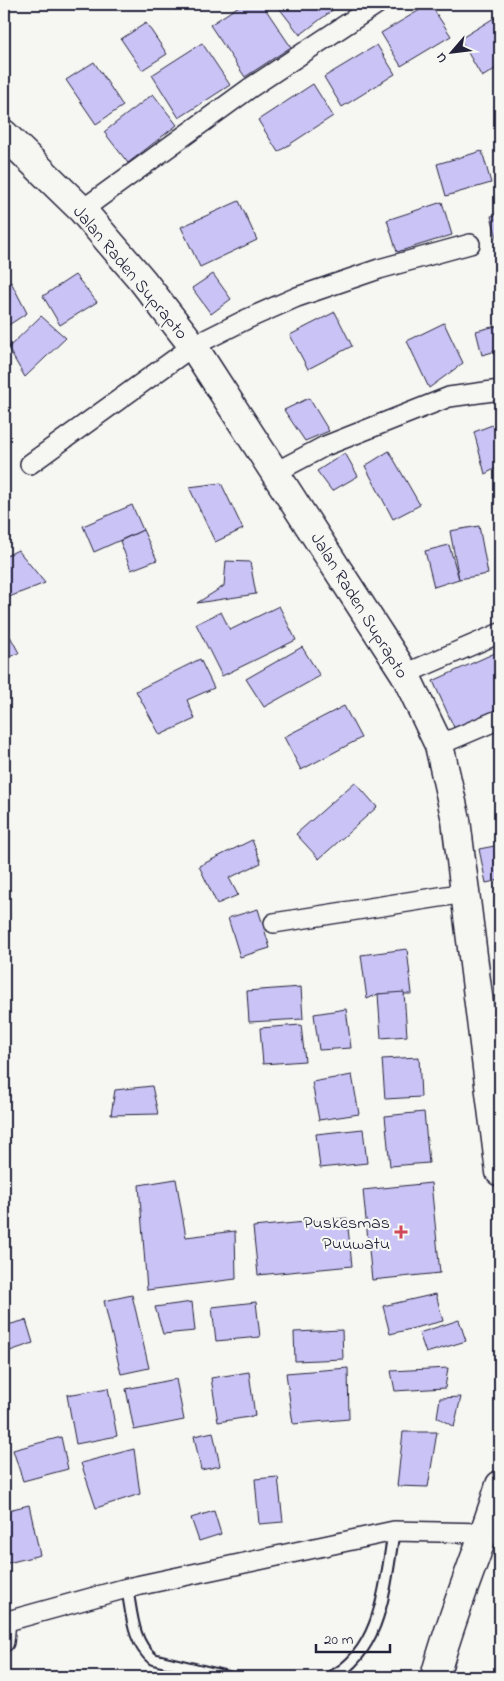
<svg xmlns="http://www.w3.org/2000/svg" width="504" height="1681" viewBox="0 0 504 1681" font-family="'Indie Flower',sans-serif">
<style>
.building{fill:#cac4f6;stroke:#22223b}
.lines{fill:none;stroke-linecap:round;stroke-linejoin:round}
.lane-casing{stroke:#22223b;stroke-width:14}
.street-casing{stroke:#22223b;stroke-width:22}
.highway-casing{stroke:#22223b;stroke-width:31}
.lane{stroke:#f6f6f2;stroke-width:10}
.street{stroke:#f6f6f2;stroke-width:19}
.highway{stroke:#f6f6f2;stroke-width:28}
.poi-dot{fill:#d1495b;stroke:#f6f6f2;stroke-width:2}
.labels{text-anchor:middle;stroke-width:4.5;stroke-linejoin:round;paint-order:stroke}
.street-label{font-size:18px;fill:#22223b;stroke:#f6f6f2}
.poi-label{font-size:18px;fill:#22223b;stroke:#f6f6f2;text-anchor:end}
</style>
<rect width="100%" height="100%" fill="#f6f6f2"/>
<filter id="ink" filterUnits="userSpaceOnUse"><feTurbulence type="fractalNoise" baseFrequency=".02" numOctaves="2"/><feDisplacementMap in="SourceGraphic" scale="10" xChannelSelector="R" yChannelSelector="G"/><feConvolveMatrix kernelMatrix="1 2 1 2 8 2 1 2 1" color-interpolation-filters="sRGB"/></filter>
<g filter="url(#ink)">
<!-- building -->
<g class="building">
<polygon points="242,4 262,4 291,47 245,77 210,25"/>
<polygon points="276,4 338,4 339,5 300,35"/>
<polygon points="430,4 451,36 401,66 381,33"/>
<polygon points="494,18 500,28 500,66 482,77 460,39"/>
<polygon points="146,23 167,54 142,70 121,39"/>
<polygon points="202,43 230,85 179,118 152,75"/>
<polygon points="377,45 395,74 342,107 324,77"/>
<polygon points="94,62 123,106 96,124 66,80"/>
<polygon points="313,84 333,116 278,152 258,120"/>
<polygon points="153,94 177,125 128,163 104,132"/>
<polygon points="482,151 491,183 446,196 437,164"/>
<polygon points="239,201 257,240 200,267 181,227"/>
<polygon points="442,202 452,235 397,252 387,220"/>
<polygon points="500,214 500,250 491,216"/>
<polygon points="213,274 231,299 211,314 192,288"/>
<polygon points="75,275 97,302 60,325 43,296"/>
<polygon points="11,282 27,313 4,328 4,286"/>
<polygon points="335,312 352,346 308,369 290,335"/>
<polygon points="41,316 66,338 25,377 8,348"/>
<polygon points="444,323 463,363 429,388 407,341"/>
<polygon points="500,325 500,350 482,355 476,331"/>
<polygon points="309,398 329,431 305,441 284,410"/>
<polygon points="500,422 500,466 485,474 474,432"/>
<polygon points="389,451 420,505 393,519 365,466"/>
<polygon points="345,453 358,476 332,491 317,471"/>
<polygon points="221,483 243,529 215,542 189,487"/>
<polygon points="132,505 143,530 94,552 83,526"/>
<polygon points="479,526 488,574 459,579 450,531"/>
<polygon points="143,530 157,560 131,570 120,541"/>
<polygon points="449,545 459,579 434,587 425,551"/>
<polygon points="18,550 45,583 4,599 4,557"/>
<polygon points="226,561 250,562 256,594 197,603 224,586"/>
<polygon points="279,606 296,640 222,676 196,624 221,612 230,630"/>
<polygon points="4,625 19,653 4,659"/>
<polygon points="302,647 320,676 264,707 246,679"/>
<polygon points="497,652 500,659 500,715 457,734 433,681"/>
<polygon points="200,659 214,688 187,700 195,719 160,735 136,691"/>
<polygon points="344,706 361,738 301,770 284,737"/>
<polygon points="355,782 377,807 319,859 296,834"/>
<polygon points="252,840 261,863 229,878 238,895 217,904 199,866"/>
<polygon points="500,845 500,880 486,883 479,849"/>
<polygon points="258,909 270,948 240,957 228,918"/>
<polygon points="407,949 412,994 378,994 367,999 361,955"/>
<polygon points="301,987 303,1019 249,1022 247,991"/>
<polygon points="404,992 407,1036 381,1038 378,994"/>
<polygon points="346,1009 351,1048 319,1050 314,1014"/>
<polygon points="301,1025 305,1061 263,1064 260,1028"/>
<polygon points="419,1057 421,1097 385,1099 382,1059"/>
<polygon points="352,1075 359,1114 319,1120 312,1082"/>
<polygon points="152,1086 158,1114 111,1115 115,1090"/>
<polygon points="424,1112 429,1163 390,1166 385,1116"/>
<polygon points="363,1129 367,1163 320,1168 316,1134"/>
<polygon points="176,1179 186,1237 235,1231 236,1279 147,1290 139,1185"/>
<polygon points="431,1183 440,1273 372,1280 363,1190"/>
<polygon points="347,1218 352,1266 258,1275 253,1227"/>
<polygon points="436,1294 443,1321 390,1334 383,1306"/>
<polygon points="132,1295 149,1368 121,1374 104,1301"/>
<polygon points="192,1302 195,1331 163,1334 155,1307"/>
<polygon points="256,1302 260,1337 216,1341 212,1307"/>
<polygon points="26,1320 33,1343 4,1353 4,1326"/>
<polygon points="459,1320 466,1341 426,1353 419,1333"/>
<polygon points="342,1330 343,1359 295,1361 294,1332"/>
<polygon points="348,1368 349,1419 293,1424 286,1373"/>
<polygon points="448,1368 445,1388 395,1391 391,1371"/>
<polygon points="249,1372 255,1416 218,1422 211,1378"/>
<polygon points="176,1379 184,1420 134,1430 126,1389"/>
<polygon points="108,1388 117,1436 76,1444 67,1395"/>
<polygon points="461,1397 454,1427 437,1417 440,1398"/>
<polygon points="213,1432 220,1466 201,1470 194,1436"/>
<polygon points="403,1432 437,1432 428,1487 397,1486"/>
<polygon points="61,1437 68,1469 23,1481 13,1450"/>
<polygon points="134,1449 140,1494 96,1508 81,1463"/>
<polygon points="278,1477 283,1522 259,1524 255,1479"/>
<polygon points="29,1505 40,1555 4,1564 4,1511"/>
<polygon points="214,1511 221,1534 199,1541 191,1518"/>
<polygon points="498,1665 500,1677 497,1677"/>
</g>
<g class="lines">
<defs>
<g id="lane">
<path d="M127,1588C132,1613 132,1642 153,1659L228,1677"/>
<path d="M331,1677C383,1650 385,1582 394,1531"/>
</g>
<g id="street">
<polyline points="82,210 250,88 377,4"/>
<polyline points="30,464 193,346 247,319 297,297 379,269 470,244"/>
<polyline points="276,472 325,446 449,397 500,390"/>
<polyline points="405,674 500,633"/>
<polyline points="439,745 500,719"/>
<polyline points="274,923 465,893"/>
<polyline points="4,1622 127,1588 394,1531 485,1533"/>
<polyline points="4,1642 6,1621"/>
</g>
<g id="highway">
<polyline points="4,134 82,210 142,280 193,346 405,674 439,745 456,820 500,1172"/>
<path d="M435,1677C452,1612 480,1550 500,1485"/>
</g>
</defs>
<!-- lane casing -->
<use href="#lane" class="lane-casing"/>
<!-- street casing -->
<use href="#street" class="street-casing"/>
<!-- highway casing -->
<use href="#highway" class="highway-casing"/>
<!-- lane -->
<use href="#lane" class="lane"/>
<!-- street -->
<use href="#street" class="street"/>
<!-- highway -->
<use href="#highway" class="highway"/>
</g>
</g>
<!-- markers -->
<path class="poi-dot" d="M398.5 1224.5h5v5h5v5h-5v5h-5v-5h-5v-5h5z"/>
<g class="labels">
<!-- street labels -->
<g class="street-label">
<text transform="translate(131 272) rotate(50)" y="6">Jalan Raden Suprapto</text>
<text transform="translate(360 605) rotate(58)" y="6">Jalan Raden Suprapto</text>
</g>
<!-- poi labels -->
<g class="poi-label">
<text x="390" y="1228">Puskesmas<tspan x="390" dy="21">Puuwatu</tspan></text>
</g>
</g>
<!-- margin -->
<rect width="504" height="1681" fill="none" stroke="#f6f6f2" stroke-width="20"/>
<rect x="10" y="10" width="484" height="1661" fill="none" stroke="#22223b" stroke-width="2" filter="url(#ink)"/>
<!-- north arrow -->
<g transform="translate(452 52) rotate(242)" stroke="#f6f6f2" stroke-width="4" paint-order="stroke">
<path d="M0-4L9 19L0 12L-9 19Z" fill="#22223b"/>
<text y="-8" font-size="14" font-weight="bold" text-anchor="middle" fill="#22223b">U</text>
</g>
<!-- scale -->
<path d="M316 1644v8h74v-8" fill="none" stroke="#22223b" stroke-width="2.5"/>
<text x="324" y="1644" font-size="15" fill="#22223b" stroke="#f6f6f2" stroke-width="4" paint-order="stroke">20 m</text>
</svg>
